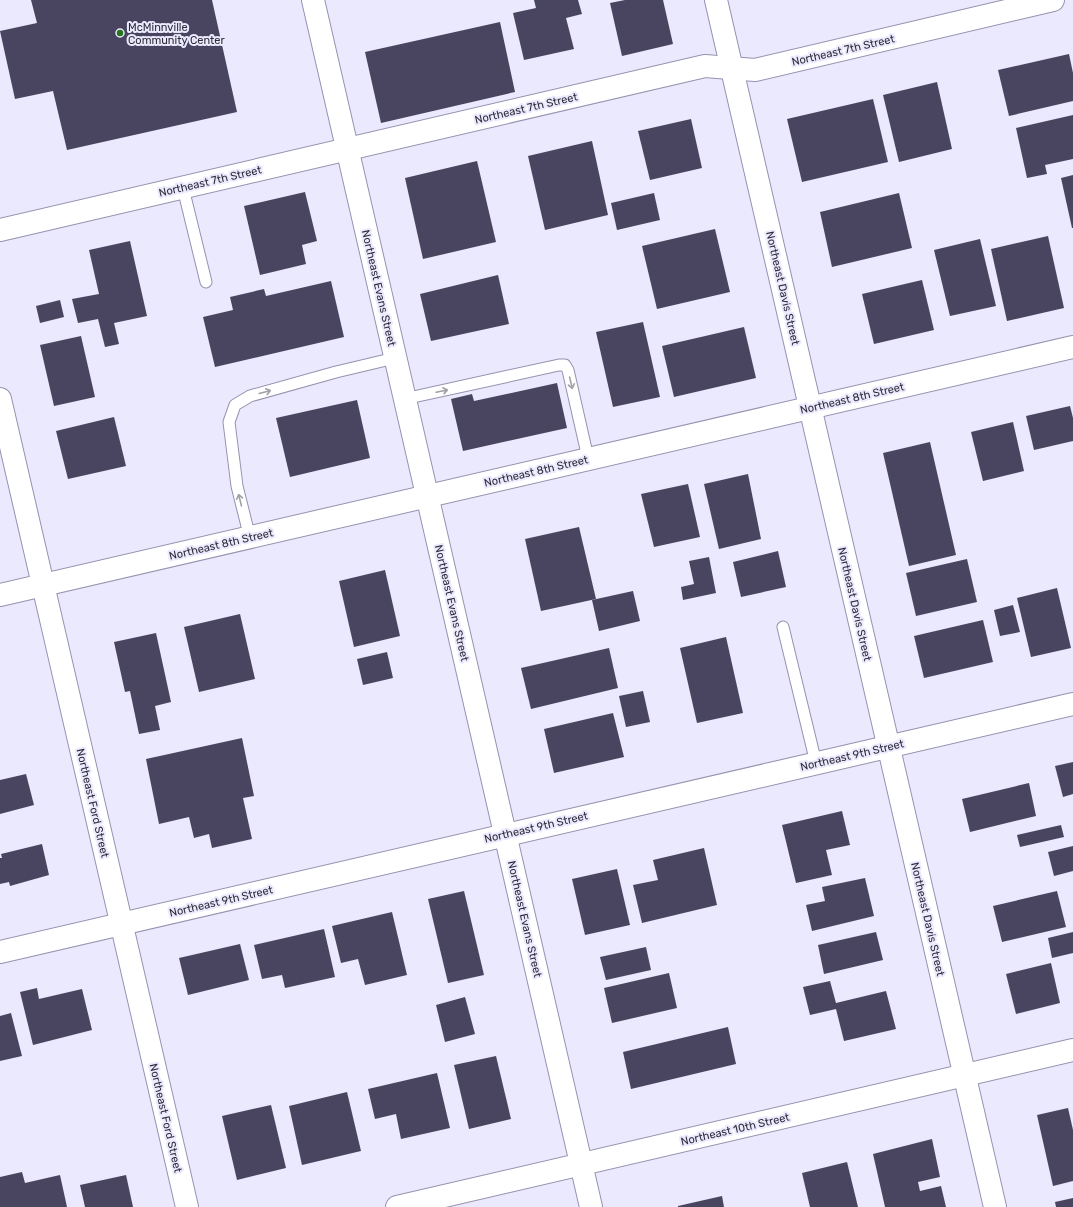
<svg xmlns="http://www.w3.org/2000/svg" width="1073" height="1207" viewBox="0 0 1073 1207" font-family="Rubik,sans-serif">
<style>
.building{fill:#494560}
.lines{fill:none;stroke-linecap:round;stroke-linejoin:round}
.service-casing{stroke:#9692b0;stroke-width:13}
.minor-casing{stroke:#9692b0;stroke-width:24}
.tertiary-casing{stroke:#9692b0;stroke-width:24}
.service{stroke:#fff;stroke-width:11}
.minor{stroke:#fff;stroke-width:22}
.tertiary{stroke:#fff;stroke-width:22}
.oneway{stroke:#a0a0a5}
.poi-dot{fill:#26741c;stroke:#ebe9fd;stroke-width:1.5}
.labels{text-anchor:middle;stroke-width:4;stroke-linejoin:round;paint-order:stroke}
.poi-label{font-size:11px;fill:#2d2b38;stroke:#ebe9fd;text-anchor:start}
.street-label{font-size:11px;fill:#2d2b38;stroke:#ebe9fd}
</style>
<rect width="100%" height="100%" fill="#ebe9fd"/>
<!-- building -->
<g class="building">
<polygon points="31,0 212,0 237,112 67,150 53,91 15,99 0,31 37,23"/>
<polygon points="534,0 578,0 582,14 566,18 574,49 524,60 513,13 536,8"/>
<polygon points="625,0 663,0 673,44 622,56 610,3"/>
<polygon points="500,22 515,92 381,123 365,52"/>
<polygon points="1069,54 1073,73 1073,101 1009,116 998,70"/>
<polygon points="937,82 952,149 899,162 883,95"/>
<polygon points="873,99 888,162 802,182 787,119"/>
<polygon points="1073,115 1073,159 1045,165 1047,174 1027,178 1016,128"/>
<polygon points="691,119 702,168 650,180 638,131"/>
<polygon points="592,141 608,215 545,230 528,156"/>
<polygon points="477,161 496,242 423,259 405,178"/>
<polygon points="1073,175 1073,228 1072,228 1061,178"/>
<polygon points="305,192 317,241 302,245 306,264 260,275 244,206"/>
<polygon points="654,193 660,220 617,230 611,203"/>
<polygon points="899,193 912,248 832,267 820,212"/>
<polygon points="715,229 730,292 657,309 642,246"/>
<polygon points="1048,236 1064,308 1007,321 991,249"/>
<polygon points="980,239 996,306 950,316 934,250"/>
<polygon points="130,241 147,316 114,323 119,344 105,347 98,319 78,323 72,299 99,294 89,250"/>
<polygon points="498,275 509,324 431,341 420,294"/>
<polygon points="922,280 934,330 874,344 862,294"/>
<polygon points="331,281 344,337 215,367 203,317 233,310 230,297 264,289 266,296"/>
<polygon points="60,300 64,317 40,323 36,306"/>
<polygon points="643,322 660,397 613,407 596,332"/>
<polygon points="744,327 756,378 674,397 662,346"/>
<polygon points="81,336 95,397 54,406 40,345"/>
<polygon points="557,383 567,428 463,451 451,399 472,394 474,401"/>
<polygon points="357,400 370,458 290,477 276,418"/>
<polygon points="1070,406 1073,418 1073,441 1034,450 1026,416"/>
<polygon points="114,417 126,466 68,479 56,431"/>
<polygon points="1013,422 1024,471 983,481 971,432"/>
<polygon points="930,442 956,555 909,566 883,453"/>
<polygon points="748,474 761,539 719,549 704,484"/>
<polygon points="688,484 700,537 654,547 641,494"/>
<polygon points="579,527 596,599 541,611 525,539"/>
<polygon points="778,551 786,587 741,597 733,562"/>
<polygon points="709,557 716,593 683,600 681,587 694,584 689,561"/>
<polygon points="967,559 977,602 916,616 906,573"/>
<polygon points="385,570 400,636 354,647 339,581"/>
<polygon points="1057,588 1071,648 1031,657 1017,598"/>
<polygon points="633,591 640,621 599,631 592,600"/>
<polygon points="1013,605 1020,632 1000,636 994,610"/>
<polygon points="240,614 255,679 199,692 184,627"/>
<polygon points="983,620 993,662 924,678 914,636"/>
<polygon points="156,633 171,702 155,706 160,730 139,734 130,691 125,692 114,642"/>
<polygon points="726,637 743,713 697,723 680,648"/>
<polygon points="609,648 618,688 531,709 521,668"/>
<polygon points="387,652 393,678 363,685 357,659"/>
<polygon points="643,691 650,722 626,727 619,696"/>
<polygon points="613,713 624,757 554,773 544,729"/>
<polygon points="242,738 254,796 243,798 252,839 212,848 209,834 194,838 189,817 159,824 146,759"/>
<polygon points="1073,762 1073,794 1063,797 1055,766"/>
<polygon points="26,774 34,805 0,814 0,780"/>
<polygon points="1029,783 1036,816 970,832 962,799"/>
<polygon points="842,811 850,845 826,850 832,875 796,883 782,825"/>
<polygon points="1061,825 1064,837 1020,847 1017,835"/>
<polygon points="42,844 49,875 10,886 9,882 0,884 0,858 2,858 1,854"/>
<polygon points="1073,846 1073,871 1054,876 1048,852"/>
<polygon points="704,848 717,905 642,923 633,885 658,880 653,860"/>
<polygon points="617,869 630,925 585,935 572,879"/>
<polygon points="865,878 874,916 812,931 806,905 825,901 822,887"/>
<polygon points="464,891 484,975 448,983 428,899"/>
<polygon points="1057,891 1066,927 1002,942 993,906"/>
<polygon points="392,912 407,975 365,985 358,959 341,963 332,926"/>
<polygon points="324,929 335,977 285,988 282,975 262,979 254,945"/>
<polygon points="876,932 883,960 824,974 818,945"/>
<polygon points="1073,932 1073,953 1052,958 1048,938"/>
<polygon points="240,944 249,980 188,995 179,958"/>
<polygon points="646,947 651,970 606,980 600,957"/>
<polygon points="1051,963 1060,1003 1016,1014 1006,974"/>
<polygon points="669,973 677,1008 612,1023 604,988"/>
<polygon points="830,981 836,1003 886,991 896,1029 844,1041 836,1009 810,1015 803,987"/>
<polygon points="37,988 39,999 82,989 92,1030 33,1045 20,992"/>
<polygon points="465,997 475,1034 445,1042 436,1005"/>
<polygon points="11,1013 22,1056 0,1061 0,1016"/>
<polygon points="728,1027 736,1064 631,1089 623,1052"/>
<polygon points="496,1056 511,1119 469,1129 454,1065"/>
<polygon points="437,1073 450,1128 401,1139 396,1114 375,1119 368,1089"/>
<polygon points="347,1092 361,1151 302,1165 289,1106"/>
<polygon points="271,1105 286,1168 237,1180 222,1116"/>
<polygon points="1068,1108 1073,1130 1073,1181 1053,1186 1037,1115"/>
<polygon points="932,1139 940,1177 918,1182 920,1191 941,1186 946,1207 885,1207 873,1154"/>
<polygon points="847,1162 858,1207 810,1207 802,1173"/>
<polygon points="22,1172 25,1183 60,1175 67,1207 0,1207 0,1177"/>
<polygon points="126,1175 133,1207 85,1207 80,1185"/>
<polygon points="722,1196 724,1207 678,1207 678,1206"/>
<polygon points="1073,1198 1073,1207 1056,1207 1055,1202"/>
</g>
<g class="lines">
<defs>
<g id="service">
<polyline points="183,188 206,282"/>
<polyline points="404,399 559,365 565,365 568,370 588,458"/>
<polyline points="250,538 237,486 229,422 235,405 250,396 336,372 395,358"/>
<polyline points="783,627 816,763"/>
</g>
<g id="minor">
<polyline points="716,0 995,1207"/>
<polyline points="0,230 705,66 755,70 1053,0"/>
<polyline points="0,399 187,1207"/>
<polyline points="0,952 1073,704"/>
<polyline points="397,1207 1073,1050"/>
</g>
<g id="tertiary">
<polyline points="313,0 591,1207"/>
<polyline points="0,595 1073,347"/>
</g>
</defs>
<!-- service casing -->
<use href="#service" class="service-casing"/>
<!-- minor casing -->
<use href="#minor" class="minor-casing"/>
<!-- tertiary casing -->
<use href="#tertiary" class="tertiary-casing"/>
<!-- service -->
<use href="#service" class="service"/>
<!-- minor -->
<use href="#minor" class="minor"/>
<!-- tertiary -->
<use href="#tertiary" class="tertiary"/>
</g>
<!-- one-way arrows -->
<defs><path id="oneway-shaft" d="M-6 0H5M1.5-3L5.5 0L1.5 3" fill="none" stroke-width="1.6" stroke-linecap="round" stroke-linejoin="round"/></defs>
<g class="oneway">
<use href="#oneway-shaft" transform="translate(571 383) rotate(77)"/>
<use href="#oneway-shaft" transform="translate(442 391) rotate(-12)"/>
<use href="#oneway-shaft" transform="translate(265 392) rotate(-15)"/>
<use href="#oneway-shaft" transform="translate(240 500) rotate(-104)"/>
</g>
<!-- markers -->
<circle class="poi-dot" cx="120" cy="33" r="4"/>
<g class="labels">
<!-- poi labels -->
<g class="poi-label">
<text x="128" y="31">McMinnville<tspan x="128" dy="13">Community Center</tspan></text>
</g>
<!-- street labels -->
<g class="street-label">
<text transform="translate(843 50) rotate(-13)" y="4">Northeast 7th Street</text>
<text transform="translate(526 108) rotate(-13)" y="4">Northeast 7th Street</text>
<text transform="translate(210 181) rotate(-13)" y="4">Northeast 7th Street</text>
<text transform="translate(379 288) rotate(77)" y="4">Northeast Evans Street</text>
<text transform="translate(783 288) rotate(77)" y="4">Northeast Davis Street</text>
<text transform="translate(852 398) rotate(-13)" y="4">Northeast 8th Street</text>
<text transform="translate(536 471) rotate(-13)" y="4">Northeast 8th Street</text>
<text transform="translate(221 544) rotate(-13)" y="4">Northeast 8th Street</text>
<text transform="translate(452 603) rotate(77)" y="4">Northeast Evans Street</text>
<text transform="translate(855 604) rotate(77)" y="4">Northeast Davis Street</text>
<text transform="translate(852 755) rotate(-13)" y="4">Northeast 9th Street</text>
<text transform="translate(93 803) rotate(77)" y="4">Northeast Ford Street</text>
<text transform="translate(536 827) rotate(-13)" y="4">Northeast 9th Street</text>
<text transform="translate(221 901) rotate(-13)" y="4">Northeast 9th Street</text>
<text transform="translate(525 919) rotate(77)" y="4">Northeast Evans Street</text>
<text transform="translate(928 919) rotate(77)" y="4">Northeast Davis Street</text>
<text transform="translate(166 1118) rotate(77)" y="4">Northeast Ford Street</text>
<text transform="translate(735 1129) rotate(-13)" y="4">Northeast 10th Street</text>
</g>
</g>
</svg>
